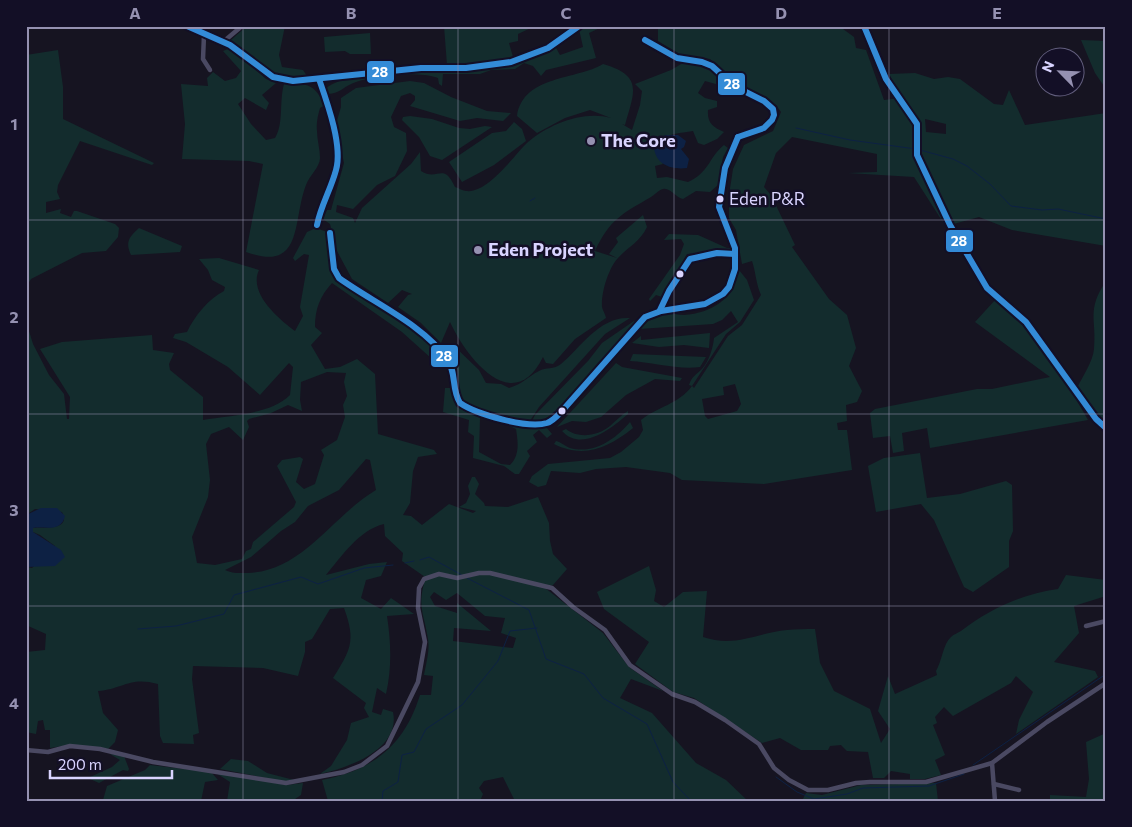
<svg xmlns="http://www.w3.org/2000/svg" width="1132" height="827" viewBox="0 0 1132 827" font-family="Commissioner,sans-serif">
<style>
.green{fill:#132c2d;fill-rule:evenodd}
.water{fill:#0d2144}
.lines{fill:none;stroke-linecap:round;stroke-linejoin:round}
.stream{stroke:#0d2144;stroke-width:1}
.street{stroke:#4a4962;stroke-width:4.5}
.bus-1-casing{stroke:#130f26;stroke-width:10}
.bus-1{stroke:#338bd7;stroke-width:6}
.grid{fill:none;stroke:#9591b1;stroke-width:1;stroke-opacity:0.55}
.poi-dot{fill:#9591b1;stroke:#130f26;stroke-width:2}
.bus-dot{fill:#d9d4ff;stroke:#130f26;stroke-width:2}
.labels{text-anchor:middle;stroke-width:5;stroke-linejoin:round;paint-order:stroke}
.bus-label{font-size:17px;fill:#d9d4ff;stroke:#130f26;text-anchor:start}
.poi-label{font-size:18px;font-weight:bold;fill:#d9d4ff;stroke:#130f26;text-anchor:start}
.line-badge{stroke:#130f26;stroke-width:2}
.badge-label{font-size:14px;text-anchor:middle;font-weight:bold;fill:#fff}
.neatline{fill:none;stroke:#9591b1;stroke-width:2}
.grid-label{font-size:16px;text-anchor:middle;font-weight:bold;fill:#9591b1}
</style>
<rect width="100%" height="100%" fill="#161421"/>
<!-- green -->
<g class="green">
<path d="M247,26H285L279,55L282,67L303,70L307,76C265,79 261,66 231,40Z"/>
<polygon points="444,26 535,26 518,34 518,41 509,43 513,57 482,64 447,65"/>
<path d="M584,26H604L589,33L596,58L546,70L541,76L533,66L524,63L515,69L491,70L480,74H443L442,86L439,84L438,78C417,71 378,75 356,82C345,85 340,94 328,94L324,90C348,67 434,74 467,71C501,69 524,61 555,46L560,55L583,47L579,29Z"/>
<path d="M658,26H830L843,29L854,37L856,48L866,50L884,100L900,98L889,74L915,73L934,79L948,77L960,79L994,104L1003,105L1009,90L1025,125L1106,113V246L1012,230L979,217L950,225L922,168L955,241L914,177L848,173L877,172V154L792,137L776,153L764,187L771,195L795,245L792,247L829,299L847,315L856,348L849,366L862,391L857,402L846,405L847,421L837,423L838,430H847L852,470L764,484L682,480L670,473L626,467L596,469L580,473L551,471L546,485L538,487L529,482L532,476L548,464L610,458L621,452L639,437L643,430L641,420C657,407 679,404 692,386L689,385C692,376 696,375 702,369C709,361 713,348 714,338L738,322L731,311L722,320L713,324L639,329C646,323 652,316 661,314C669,312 675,315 684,315C712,313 734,299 739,270L747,280L754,300L740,322L726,334L692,386L694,388L728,336L742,325L761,295C756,284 756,273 752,261L742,264L736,230L729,218V195L733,169L744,145L773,131L781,112L776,105L734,82L710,59L681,55L658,41ZM925,119L946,124V134L926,132ZM735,384L741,404L737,411L708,419L705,416L702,399L724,395L723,387Z"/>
<polygon points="370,33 371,54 350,54 345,51 325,52 324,37"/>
<polygon points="1081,40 1106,41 1106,89 1095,73"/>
<path d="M228,49L234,51L266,79L276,83L262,95L269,103L266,110L245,98L238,104L251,124L266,140L275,138C284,124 279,101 284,84C309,84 313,83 325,105L320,108C318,115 316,123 317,131C317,140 320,149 320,158C320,167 309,176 306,185C292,221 304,273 246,252L263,164L249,161L182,159L185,124L181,84L208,86L207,78L213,72L225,81L236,78L241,71L223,51Z"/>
<polygon points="58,50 63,87 63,119 154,163 152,165 80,141 58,185 57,192 60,199 46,202 46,213 61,209 60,213 71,217 74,211 77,211 115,224 119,228 118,237 106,251 82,253 31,279 26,287 26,55"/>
<path d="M683,63L706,66L730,88L705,81L698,93L705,98L717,101V107L708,110C707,123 713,127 724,132L717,139L704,145L698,143L693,131C675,134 665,133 654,148L663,164L655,166L657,178L667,177L688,182C709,173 709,157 724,145L728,148L723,157L718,185L710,192L696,191L683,199C676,198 670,187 663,189C658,190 655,195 651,197C622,214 610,219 595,251L617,258L609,254L618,242L616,238L643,215L647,227C640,242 628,247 618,258C608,269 601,293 602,307C603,311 605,313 606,318L575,339L553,364L546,363L543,357C513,418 466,357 450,322L441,343L421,323L398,307L408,295L412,294L402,290L388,303L352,279L337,251L330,224L323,219L327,210H331L344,163L336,124L341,107V98L356,88L410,81L424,83L451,97L487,111L511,113L503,121L477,118L460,121L410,106L415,100V96L410,93L401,96L391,117L394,127L406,133L407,151L395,176L377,185L353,209L337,205L336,212L353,218L355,223L362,208L411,164L420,152L421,171C438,182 443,161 455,187C459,188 463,191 466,191C488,194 514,155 528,142C549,124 584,110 611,118L590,110L565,118L537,133L517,116C523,75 577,80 603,64C644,76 634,92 625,125L622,124L632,130L640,105L642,91L635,84L671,70Z"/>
<polygon points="410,116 432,119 459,128 470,129 485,126 492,127 442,160 430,156 419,137 402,120 403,117"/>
<polygon points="514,122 522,129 526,141 494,165 462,182 449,162 492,133 506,131"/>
<path d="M139,228L182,246L180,252L131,255C125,242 129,237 139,228Z"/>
<path d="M316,228L330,233L334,269L339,278L392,310L436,346L443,349L451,343L479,370L486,383L501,384L509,388C523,384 527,377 539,371C546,367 554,370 561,364C581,347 600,316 630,318L605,334L539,407L528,424C510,419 464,415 457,396C452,385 455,373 449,362L441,363L432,359L402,332L332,283C320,296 315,309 315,327L322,333L311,345L325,369L340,367L357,359L375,374L378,434L434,450L437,454L418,457L413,471L410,503L403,515L411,516L422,525L449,504L473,513L476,511L459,507L466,503L470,494L468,486L472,477H475L479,484L475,494L484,503L485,506L508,507L538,497L549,523L550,541L553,554L567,569L553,585L545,588L603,633L629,667L663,691L631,679L620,698L652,713L696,763L726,780L748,801H515L503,777L484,781L479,788L483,794L480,801H328L322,780C373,770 404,746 420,695H431L433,676L424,675C426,664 430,650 428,639C424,613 417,607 425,580L428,579L402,561L403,553L385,536L384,524C359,530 342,556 326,575L369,564L387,562L381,576L366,580L361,598L381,609L391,598L414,614L387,616C391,642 392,668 386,694L377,688L372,712L381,715L383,709L393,712C401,749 348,768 320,774L331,766L347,740L351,723L369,717L364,708L366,703L333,678C351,649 356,641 344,608L330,609L312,639L305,642V652L298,676L263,668L193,666L192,679L199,733L193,735L194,744L163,743L160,736L158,684C130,676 123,689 98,691L103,713L118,730L115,742L108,749L70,745L50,748V730H45L43,720L38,721L36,734L26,732V652L45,650L46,634L26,625V567L32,568L55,546L40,535L33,532V528C42,527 72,531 62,512L35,509L26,515V307L29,331L33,344L49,375L64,394L67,419H69L70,397L40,349L62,342L152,335L153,350L174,353L169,364L170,370L203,397V420C230,415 270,415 290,395L293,367L289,363L260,395L228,367L186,342L173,338L175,334L187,332C194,317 208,299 224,291L225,287L212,280L208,270L199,259L219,258L259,270C248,293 279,319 295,331L303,316L300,307L309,255L304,254L295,261L293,258L307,232ZM327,372L346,373L344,382L347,396L343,405L345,417L337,440L321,450L324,455L315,484L304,489L296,482L303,459L300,457L282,460L277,466L296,502L294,507L253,542L251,549L246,551L242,559L215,565L197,563L192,537L208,497L210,480L206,444L211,434L229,427L243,440L249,427L247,421L249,419L271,413L288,405L302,411L300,400L301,382ZM366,459L370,460L376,490C332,516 303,571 248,573C239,573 233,574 225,570L251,557L281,531L295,522L308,506L339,490ZM434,592L446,600L457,593L485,616L505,618L501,633L516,638L513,648L453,641L454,628L491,631L457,603V613L435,606L430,597Z"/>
<polygon points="669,234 698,235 727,248 731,248 731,251 687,254 662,297 656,295 650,301 649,299 680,255 684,244 681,239 664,240"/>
<path d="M1106,281V426L1077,388C1083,376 1093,361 1094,349C1097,319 1086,311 1106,281Z"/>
<polygon points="996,299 1025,323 1062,375 1088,420 930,448 927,428 902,433 904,451 893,453 890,436 873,438 870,413 875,409 977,389 992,389 1050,377 975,322"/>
<polygon points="634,321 636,322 556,412 541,421 532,421 535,415 588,361 602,343"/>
<polygon points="710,333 709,348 684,345 659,347 632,343 641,336 641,340"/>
<path d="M633,354L706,357L700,367C678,370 652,362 630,361Z"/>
<polygon points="616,363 622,367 682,378 680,381 655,379 626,395 601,417 586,422 572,421 557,427"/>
<path d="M445,388H451L457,407L480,418L479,452L501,464L510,465C520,455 518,442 516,429L498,420L525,428L546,427L552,434L547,438L539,430L533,435L537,442L527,451L530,456L519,474H515L504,466L473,458L474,436L468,432L469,420L443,412Z"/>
<path d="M628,411V414C613,427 582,453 562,431L566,429C578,439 598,436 610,426C616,421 621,415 628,411Z"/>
<path d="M630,422L633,428C608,448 584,459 554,444L556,441C561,442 565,446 570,448C594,455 617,438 630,422Z"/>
<polygon points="920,453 927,498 960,494 1006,481 1012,485 1013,531 1009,541 1009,567 973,592 964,587 934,520 921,504 876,512 868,466 884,458"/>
<path d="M649,566L656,590L654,601L664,607L683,592L707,591L703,637C735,648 756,633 787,630C796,629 806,629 815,629L820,663L834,691L870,709L881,743L890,729L878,711L888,676L895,694L937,675L936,671C942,661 943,644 951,637C954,634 958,633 961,631C990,609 1022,594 1058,589L1066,575L1106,580V596L1074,606L1079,633L1054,662L1095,671L1098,677L1016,734L1019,720L1033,692L1016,676L1011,683L953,716L944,707L935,717L937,723L933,725L945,755L935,760L941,775L925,779H910V774L891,771L884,778H873L868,752L847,751L841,745L830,746L828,750H801L780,738L762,743L694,698L673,692L635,664L649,642L604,609L597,592Z"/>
<polygon points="1106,733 1106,801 1050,801 1050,795 1086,797 1089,779 1086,742"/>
<polygon points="110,754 124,756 129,769 128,771 123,770 99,783 88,778 112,767 120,760"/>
<polygon points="231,759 248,761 267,773 294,780 286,782 220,769"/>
<polygon points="150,765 211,772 218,780 205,782 201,801 103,800 107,786 145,770"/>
<polygon points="216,773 287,785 303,783 301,795 292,801 227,801 230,782"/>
<polygon points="936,783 938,801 802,801 806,793 822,795 861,785"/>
</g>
<!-- water -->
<g class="water">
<path d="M665,135H678L686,141L684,147L681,149L689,159L687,168C672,170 656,165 654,148Z"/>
<path d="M41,508H57L65,516C61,533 45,526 33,528V532L61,550L65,557L55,566L26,567V515Z"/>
</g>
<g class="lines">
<!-- stream -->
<g class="stream">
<polyline points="796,128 850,140 916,149"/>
<polyline points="920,150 953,159 967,166 990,184 1011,206 1042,210 1058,209 1106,219"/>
<polyline points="530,201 535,198"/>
<polyline points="639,327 652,316 666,313"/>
<polyline points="615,355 632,335"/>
<polyline points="580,394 609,362"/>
<polyline points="420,560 429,557 462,575"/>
<polyline points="405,563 414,561"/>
<polyline points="467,578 529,610 546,659 584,674 603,698 647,724 673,782 691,801"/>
<polyline points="138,629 176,626 224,614 234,595 301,577 318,584 364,568 393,565"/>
<polyline points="973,765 1106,674"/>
<polyline points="776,777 797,792 814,799 847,794 863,788 929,786 964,774"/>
<polyline points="382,801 383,791 398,782 402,755 414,752 426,729 462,705 498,661 510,631 537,628"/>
</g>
<!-- street -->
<g class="street">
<path d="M187,26C201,34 217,37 230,45C255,59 261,80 293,81L421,68H466L511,62L548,48L579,26"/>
<polyline points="864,26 886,79 917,124 917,155 950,225 987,288 1026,322 1096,419 1106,428"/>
<polyline points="204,35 203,59 210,70"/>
<polyline points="223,42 242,26"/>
<polyline points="317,225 321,205 336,170 338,155 327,101 319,79"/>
<polyline points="1086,626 1106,621"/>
<polyline points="26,750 48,752 70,746 100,749 153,762 286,783 344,772 362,765 387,746 418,682 425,642 418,608 419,588 424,579 439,574 457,578 479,573 490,573 552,588 573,607 605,630 630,665 672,694 695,702 725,720 759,744 774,768 789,780 808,790 828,790 856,783 870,782 926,782 992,763 1047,722 1106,683"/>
<polyline points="992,763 995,801"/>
<polyline points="994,784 1019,790"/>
</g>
<defs>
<g id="bus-1">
<polyline points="187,26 230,45 273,77 293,81 421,68 466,68 511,62 548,48 579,26"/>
<polyline points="864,26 886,79 917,124 917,155 950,225 987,288 1026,322 1096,419 1106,428"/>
<polyline points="645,40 677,58 702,62 712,66 734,86 764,101 773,109 774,115 772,120 764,128 738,137"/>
<path d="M317,225C321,205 331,189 336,170C343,146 327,102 319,79"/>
<path d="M330,233L334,269L339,278C372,302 424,325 447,359C457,373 451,389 460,403C476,414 527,429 547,423C553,421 558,415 562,411L645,317L661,311L705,304L723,294L729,287L735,269V248L719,207L725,168L738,137"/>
<polyline points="660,310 669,291 690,259 717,253 735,254"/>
</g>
</defs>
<!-- bus-1 casing -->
<use href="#bus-1" class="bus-1-casing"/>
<!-- bus-1 -->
<use href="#bus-1" class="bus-1"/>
</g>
<!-- grid -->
<path class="grid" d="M243,26V801M458,26V801M674,26V801M889,26V801M26,220H1106M26,414H1106M26,606H1106"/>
<!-- markers -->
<g class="poi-dot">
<circle cx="591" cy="141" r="5"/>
<circle cx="478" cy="250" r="5"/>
</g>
<g class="bus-dot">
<circle cx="720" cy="199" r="4.5"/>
<circle cx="680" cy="274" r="4.5"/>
<circle cx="562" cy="411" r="4.5"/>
</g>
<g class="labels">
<!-- bus labels -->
<g class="bus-label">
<text x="729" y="205">Eden P&amp;R</text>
</g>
<!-- poi labels -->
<g class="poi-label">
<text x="601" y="147">The Core</text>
<text x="488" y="256">Eden Project</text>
</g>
</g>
<g class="line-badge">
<rect x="366" y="60" width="29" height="24" rx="5" fill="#338bd7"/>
<rect x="717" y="72" width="29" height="24" rx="5" fill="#338bd7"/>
<rect x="945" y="229" width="29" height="24" rx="5" fill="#338bd7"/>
<rect x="430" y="344" width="29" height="24" rx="5" fill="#338bd7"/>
</g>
<g class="badge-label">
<text x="380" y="77">28</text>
<text x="732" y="89">28</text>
<text x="959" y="246">28</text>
<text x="444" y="361">28</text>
</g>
<!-- border -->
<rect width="1132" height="827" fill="none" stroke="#130f26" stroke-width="55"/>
<!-- north arrow -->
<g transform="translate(1060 72) rotate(294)"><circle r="24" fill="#130f26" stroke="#625e7d"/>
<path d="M0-4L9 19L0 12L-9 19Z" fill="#9591b1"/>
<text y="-8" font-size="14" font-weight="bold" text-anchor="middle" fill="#d9d4ff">N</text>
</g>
<!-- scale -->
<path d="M50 770v8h122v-8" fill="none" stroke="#d9d4ff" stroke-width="2.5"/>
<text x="58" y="770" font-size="15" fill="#d9d4ff" stroke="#130f26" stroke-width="4" paint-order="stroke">200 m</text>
<rect x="28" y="28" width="1076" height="772" class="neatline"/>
<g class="grid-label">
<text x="135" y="19">A</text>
<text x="351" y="19">B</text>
<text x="566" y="19">C</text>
<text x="781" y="19">D</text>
<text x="997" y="19">E</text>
<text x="14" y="130">1</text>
<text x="14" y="323">2</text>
<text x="14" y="516">3</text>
<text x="14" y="709">4</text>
</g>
</svg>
